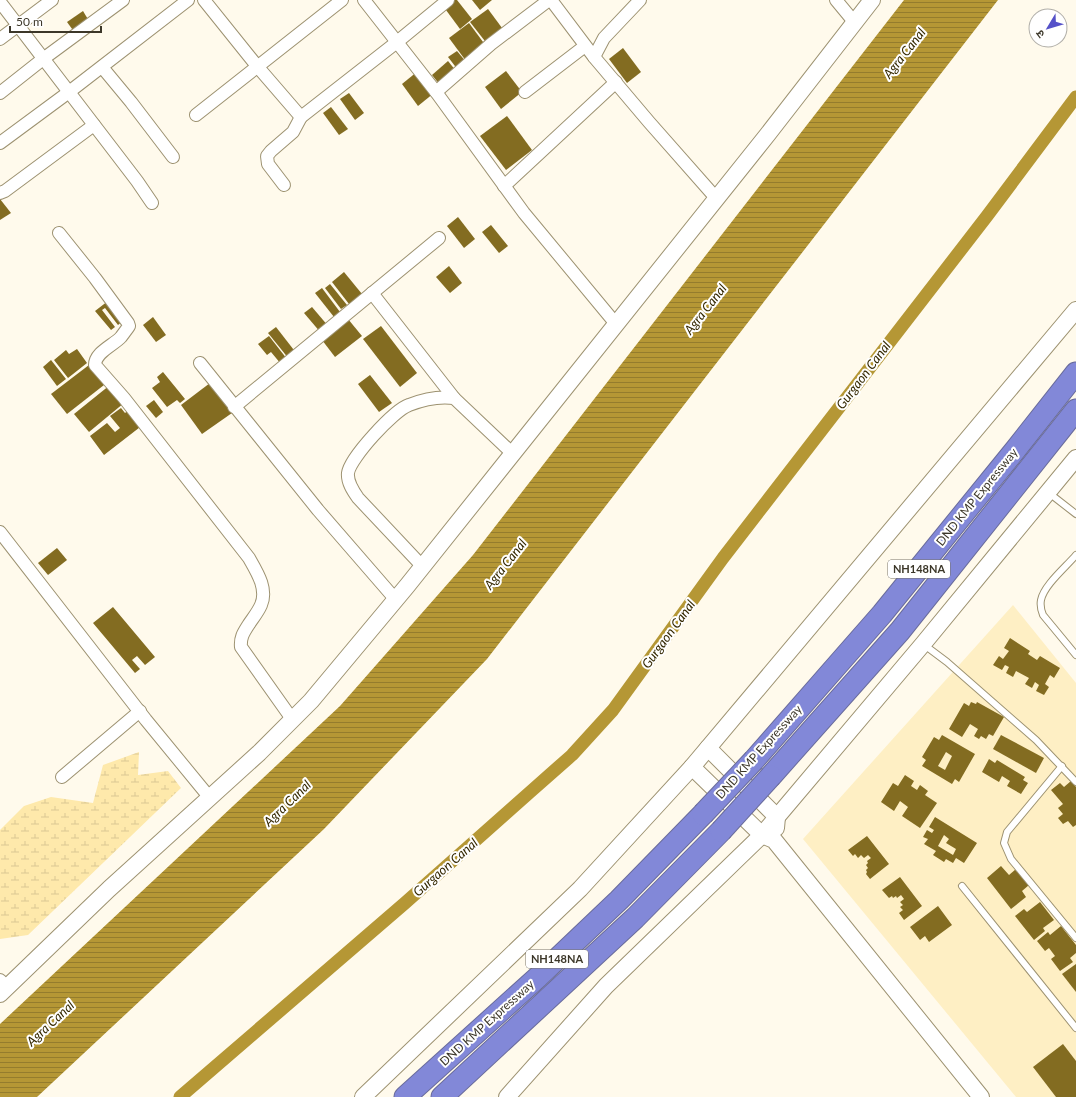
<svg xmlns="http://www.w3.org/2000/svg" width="1076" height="1097" viewBox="0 0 1076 1097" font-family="Lato,'Noto Sans Devanagari',sans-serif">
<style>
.built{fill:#feefc4}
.wetland{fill:url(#wetland-marsh)}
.water{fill:url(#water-rules)}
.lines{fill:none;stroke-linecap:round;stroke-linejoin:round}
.canal{stroke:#b59735;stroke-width:13}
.building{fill:#836c21;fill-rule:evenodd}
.lane-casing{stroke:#9d9271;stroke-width:8}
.street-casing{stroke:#9d9271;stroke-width:14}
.secondary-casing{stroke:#9d9271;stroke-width:18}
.highway-casing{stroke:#6a6c9b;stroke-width:23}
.lane{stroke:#fff;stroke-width:6}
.street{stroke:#fff;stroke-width:12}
.secondary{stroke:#fff;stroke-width:16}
.highway{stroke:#8288d8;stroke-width:21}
.highway-bridge-casing{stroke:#6a6c9b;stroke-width:23;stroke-linecap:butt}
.highway-bridge{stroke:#8288d8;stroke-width:21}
.labels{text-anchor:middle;stroke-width:4;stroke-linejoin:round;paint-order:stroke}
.shield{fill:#fff;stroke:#767369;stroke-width:1}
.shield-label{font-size:11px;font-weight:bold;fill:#3c3729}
.street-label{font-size:12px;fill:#3c3729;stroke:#fff}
.water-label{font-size:13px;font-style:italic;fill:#342800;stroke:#fff}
</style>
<defs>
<pattern id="wetland-marsh" width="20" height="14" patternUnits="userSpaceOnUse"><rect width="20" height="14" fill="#fee9ab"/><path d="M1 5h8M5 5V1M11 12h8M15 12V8" fill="none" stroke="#dbc893"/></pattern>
<pattern id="water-rules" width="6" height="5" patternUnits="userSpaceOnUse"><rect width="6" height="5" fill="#b59735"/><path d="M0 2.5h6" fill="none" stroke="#947c2d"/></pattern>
</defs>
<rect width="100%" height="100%" fill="#fffaec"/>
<!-- built -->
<polygon class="built" points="1013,605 1076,683 1076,1097 1016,1097 803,839"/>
<!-- wetland -->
<polygon class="wetland" points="139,752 138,775 168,771 181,788 28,935 0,939 0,830 24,806 51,797 93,803 103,765"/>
<!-- water -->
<polygon class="water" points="904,0 998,0 487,659 324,829 37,1097 0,1097 0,1024 340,706 473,555"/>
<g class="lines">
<!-- canal -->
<polyline class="canal" points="180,1097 405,903 529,793 572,755 613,710 723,558 987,216 1076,97"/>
</g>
<!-- building -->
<g class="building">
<polygon points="450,0 457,0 472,19 460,29 443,6"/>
<polygon points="472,0 492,0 480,10"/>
<polygon points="488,9 505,32 488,45 470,22"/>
<polygon points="83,11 89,21 75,33 67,22"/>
<polygon points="469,23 486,46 466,61 449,38"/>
<polygon points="623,48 641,72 627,83 609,59"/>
<polygon points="457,51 467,63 458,70 448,57"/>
<polygon points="448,61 456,71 440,85 432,75"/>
<polygon points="418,71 434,93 418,106 402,84"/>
<polygon points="506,71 522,92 501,109 485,87"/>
<polygon points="349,93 364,113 355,120 340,99"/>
<polygon points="331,107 348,129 339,135 323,113"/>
<polygon points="507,116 532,150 506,170 480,136"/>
<polygon points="0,199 11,213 0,220"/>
<polygon points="458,217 475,239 464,248 447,226"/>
<polygon points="491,225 508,246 499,253 482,232"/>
<polygon points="449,266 462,283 450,293 436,277"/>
<polygon points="344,272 362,294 349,304 332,282"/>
<polygon points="330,284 347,305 341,309 325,288"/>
<polygon points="322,288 340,312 334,317 315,293"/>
<polygon points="108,301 123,321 118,325 105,308 102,310 115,327 111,330 95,311"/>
<polygon points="312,307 329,327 321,333 304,313"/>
<polygon points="153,317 166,335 156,342 143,325"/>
<polygon points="348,319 362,336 335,357 322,340"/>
<polygon points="381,326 417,373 400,387 363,339"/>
<polygon points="276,327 297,354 289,359 268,333"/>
<polygon points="269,336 287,359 281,364 271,352 267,355 258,344"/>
<polygon points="77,349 87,363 68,378 54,360 66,350 69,354"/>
<polygon points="51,360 66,379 57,386 43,367"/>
<polygon points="89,365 104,385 67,414 51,394"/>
<polygon points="163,372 185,399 180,403 177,400 167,407 152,388 160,382 157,377"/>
<polygon points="370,375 392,403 379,412 358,384"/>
<polygon points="210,383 232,413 202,434 181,405"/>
<polygon points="110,385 124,403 89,432 74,414"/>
<polygon points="154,400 163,412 156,418 146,406"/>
<polygon points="121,408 125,413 131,408 144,424 104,455 90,436 107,423 115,432 120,428 110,416"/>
<polygon points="57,548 67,560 48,575 38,563"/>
<polygon points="113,607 155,657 145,665 137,656 132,660 140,669 135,673 93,623"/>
<polygon points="1010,638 1030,651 1028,654 1037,660 1040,656 1060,668 1054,678 1050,675 1045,684 1049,687 1044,695 1036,691 1039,685 1035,682 1032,688 1025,684 1029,678 1016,671 1013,677 1006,673 1009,667 1005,665 1002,670 993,665 999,656 1003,659 1009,651 1004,648"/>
<polygon points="971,702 976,704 977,702 1004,717 993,736 989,734 986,739 981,736 979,739 974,736 978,729 970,724 962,737 949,729 964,703 969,706"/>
<path d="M942,735L975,754L959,782L955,779L952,784L922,766L926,760L922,757L934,737L939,740ZM946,752L952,756L945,770L938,766Z"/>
<polygon points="1001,735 1044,758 1036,773 993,749"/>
<polygon points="989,759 995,763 997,760 1025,777 1023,780 1028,783 1021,794 1007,786 1010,781 1002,776 999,782 982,772"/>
<polygon points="905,775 914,781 911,786 917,790 920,785 928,791 925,795 937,803 920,828 902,816 908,807 900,801 894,811 881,802 893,783 898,786"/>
<polygon points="1071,781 1076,787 1076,825 1073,827 1068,821 1063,824 1058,818 1063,814 1058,808 1063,804 1051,790 1060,783 1064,787"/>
<path d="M935,817L977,843L964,863L956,858L953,863L946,859L944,862L933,855L936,851L924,844L928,839L923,837L927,830L932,833L934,830L929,827ZM944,835L949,839L946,843L956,849L953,855L938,846Z"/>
<polygon points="867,836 889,864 870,879 866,874 867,872 866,870 868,868 866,865 868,863 867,861 871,858 868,855 864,858 861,855 858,858 855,854 853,856 848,850"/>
<polygon points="1001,866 1009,875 1016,869 1029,885 1022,891 1026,897 1011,909 987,878"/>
<polygon points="900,877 922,906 904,920 899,913 903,910 900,907 903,905 900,902 904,899 901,895 897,898 896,896 893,898 892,896 889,898 882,890"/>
<polygon points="1040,902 1054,920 1043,928 1045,931 1034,940 1015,916 1024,909 1027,912"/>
<polygon points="938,906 952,925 929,942 925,936 920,940 910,927"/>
<polygon points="1061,926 1076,945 1076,953 1070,958 1073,962 1060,971 1051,959 1055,956 1049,948 1045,951 1037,941 1048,932 1050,935"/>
<polygon points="1076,964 1076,992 1062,974"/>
<polygon points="1063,1044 1076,1061 1076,1097 1056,1097 1033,1067"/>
</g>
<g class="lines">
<defs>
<g id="lane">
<polyline points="1049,493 1076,514"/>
<path d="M1076,555C1066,567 1044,585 1041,600C1040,605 1041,610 1043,615L1076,655"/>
<polyline points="923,644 947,662 1036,740 1076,782"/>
<polyline points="1062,766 1007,832 1004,843 1011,859 1076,938"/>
<polyline points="962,886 1076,1028"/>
</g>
<g id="street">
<polyline points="204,0 257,66 301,117 397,42 448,0"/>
<polyline points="364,0 436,92 524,213 616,324"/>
<polyline points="551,0 594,57 649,122 716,198"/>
<polyline points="836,0 855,23"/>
<polyline points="0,2 137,181 152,203"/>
<polyline points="0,39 52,0"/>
<polyline points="594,57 604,38 640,0"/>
<polyline points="102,67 131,102 173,157"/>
<polyline points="436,92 491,44 549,0"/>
<polyline points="525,92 585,46"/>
<polyline points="0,93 43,59 123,0"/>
<polyline points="196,115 342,0"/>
<polyline points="0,143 69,92 188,0"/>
<polyline points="284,185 268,164 267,156 271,151 293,132 301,117"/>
<polyline points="504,186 616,82"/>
<polyline points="0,193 5,191 94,125"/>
<path d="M59,233L95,278L128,323L129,326C127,329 124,333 121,337C114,345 95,352 95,365L124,398L249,558C257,572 268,589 261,605C258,612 253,618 249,624C244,632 240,637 241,647L292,719"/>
<polyline points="372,293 454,398"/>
<polyline points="200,363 318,510 396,600"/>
<polyline points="234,407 439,238"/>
<polyline points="0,532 146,720 210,798"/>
<path d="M423,567L358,498C353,491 347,482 348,473C350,458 394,410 409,405C424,399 438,396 454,398L513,454"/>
<polyline points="62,777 140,711"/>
<polyline points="0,980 7,987"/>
</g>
<g id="secondary">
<polyline points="708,748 777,817 776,828"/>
<polyline points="692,767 762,835 774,840 981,1097"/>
<polyline points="0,994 109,889 259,753 311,701 407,586 768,134 872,0"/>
<polyline points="363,1097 580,889 692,767 1076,310"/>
<polyline points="507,1097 606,986 762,835 777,817 923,644 1076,458"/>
</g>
<g id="highway">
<polyline points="754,760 882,614 1016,449 1076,373"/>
<polyline points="771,776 900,631 1076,410"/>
<polyline points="405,1097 538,977 619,900 703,814"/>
<polyline points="442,1097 635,918 721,831"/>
</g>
</defs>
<!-- lane casing -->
<use href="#lane" class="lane-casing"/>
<!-- street casing -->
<use href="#street" class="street-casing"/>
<!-- secondary casing -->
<use href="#secondary" class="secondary-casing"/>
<!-- highway casing -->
<use href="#highway" class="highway-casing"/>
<!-- lane -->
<use href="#lane" class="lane"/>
<!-- street -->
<use href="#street" class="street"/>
<!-- secondary -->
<use href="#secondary" class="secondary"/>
<!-- highway -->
<use href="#highway" class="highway"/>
<defs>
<g id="highway-bridge">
<polyline points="703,814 754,760"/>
<polyline points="721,831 771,776"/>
</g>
</defs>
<!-- highway-bridge casing -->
<use href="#highway-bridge" class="highway-bridge-casing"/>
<!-- highway-bridge -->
<use href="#highway-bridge" class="highway-bridge"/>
</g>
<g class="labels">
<!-- shield labels -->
<g class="shield">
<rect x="888" y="560" width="62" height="18" rx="3"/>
<rect x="526" y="950" width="62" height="18" rx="3"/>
</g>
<g class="shield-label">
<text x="919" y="573">NH148NA</text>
<text x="557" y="963">NH148NA</text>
</g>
<!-- street labels -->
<g class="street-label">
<text transform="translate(977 497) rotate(-51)" y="4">DND KMP Expressway</text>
<text transform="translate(759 752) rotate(-48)" y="4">DND KMP Expressway</text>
<text transform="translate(487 1023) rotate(-42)" y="4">DND KMP Expressway</text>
</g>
<!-- water labels -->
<g class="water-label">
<text transform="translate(904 53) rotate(-52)" y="5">Agra Canal</text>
<text transform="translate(705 309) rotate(-52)" y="5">Agra Canal</text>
<text transform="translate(863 375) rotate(-53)" y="5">Gurgaon Canal</text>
<text transform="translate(505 564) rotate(-52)" y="5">Agra Canal</text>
<text transform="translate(668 634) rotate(-54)" y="5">Gurgaon Canal</text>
<text transform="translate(287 803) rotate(-44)" y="5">Agra Canal</text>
<text transform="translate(445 867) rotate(-41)" y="5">Gurgaon Canal</text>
<text transform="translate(50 1023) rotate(-43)" y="5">Agra Canal</text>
</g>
</g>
<!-- north arrow -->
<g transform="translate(1048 28) rotate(232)"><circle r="19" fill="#ffffff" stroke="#b1afa9"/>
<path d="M0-3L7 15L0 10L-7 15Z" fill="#5551c8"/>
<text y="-6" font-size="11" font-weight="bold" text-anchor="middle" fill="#3c3729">उ</text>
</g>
<!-- scale -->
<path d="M10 26v6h91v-6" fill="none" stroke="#3c3729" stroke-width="2"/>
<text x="16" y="26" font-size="12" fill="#3c3729" stroke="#ffffff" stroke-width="3" paint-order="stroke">50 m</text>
</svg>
